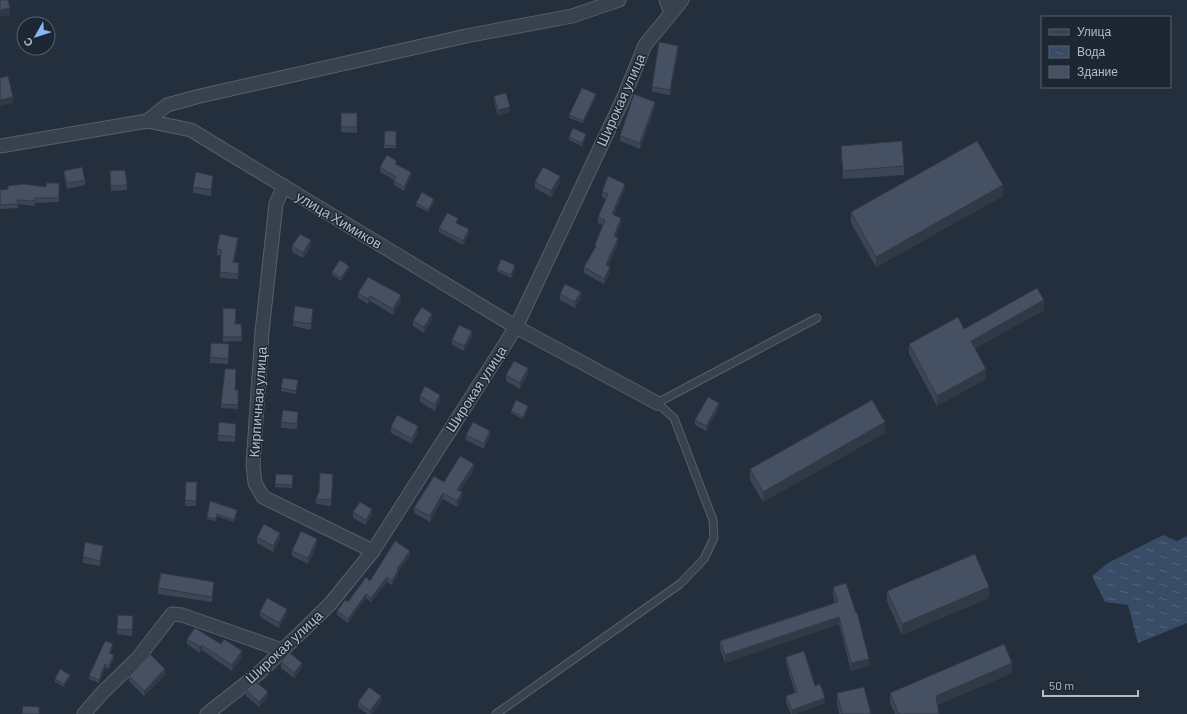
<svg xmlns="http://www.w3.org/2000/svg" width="1187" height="714" viewBox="0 0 1187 714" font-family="Barlow,sans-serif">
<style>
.water{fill:url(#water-ripples)}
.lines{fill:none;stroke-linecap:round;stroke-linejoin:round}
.lane-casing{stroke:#565f6c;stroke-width:9}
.street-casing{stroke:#565f6c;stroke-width:15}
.lane{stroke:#38414e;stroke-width:7}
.street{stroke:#38414e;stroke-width:13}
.wall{fill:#3b4654}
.shaded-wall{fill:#303945}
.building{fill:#455162;stroke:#303945}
.labels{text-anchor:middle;stroke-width:3;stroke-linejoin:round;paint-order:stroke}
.street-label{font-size:14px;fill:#b4bcc9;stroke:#1d2633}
</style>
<defs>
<pattern id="water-ripples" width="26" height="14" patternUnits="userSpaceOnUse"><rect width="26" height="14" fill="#394c67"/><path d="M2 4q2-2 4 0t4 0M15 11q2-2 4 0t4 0" fill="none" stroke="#53647b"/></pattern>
</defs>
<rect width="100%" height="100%" fill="#242f3e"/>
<!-- water -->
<polygon class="water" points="1163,535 1177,541 1187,536 1187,623 1138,643 1128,605 1105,602 1092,576 1108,563"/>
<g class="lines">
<defs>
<polyline id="lane" points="496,714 680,584 704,559 714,538 713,520 674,418 657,403 817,318"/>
<g id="street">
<polyline points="666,0 671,12"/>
<polyline points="147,121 167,105 200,96 466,36 572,16 619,0"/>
<polyline points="0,146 147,121 191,130 516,327 657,403"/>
<polyline points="284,186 276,204 262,332 253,465 255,483 263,497 373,551"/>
<polyline points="84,714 102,693 137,659 172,614 182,615 282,650"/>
<polyline points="207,714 259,673 330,604 373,551 516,327 623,99 645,45 682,0"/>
</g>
</defs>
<!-- lane casing -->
<use href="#lane" class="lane-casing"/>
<!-- street casing -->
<use href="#street" class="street-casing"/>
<!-- lane -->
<use href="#lane" class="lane"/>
<!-- street -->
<use href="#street" class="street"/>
</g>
<!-- wall -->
<g class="wall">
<polygon points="678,51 670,95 652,92 652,87"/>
<polygon points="494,96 510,112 498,116 494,101"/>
<polygon points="596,97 583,123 569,118 569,115"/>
<polygon points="655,107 640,149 620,141 620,136"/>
<polygon points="341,113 357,113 357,133 341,132"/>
<polygon points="396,131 396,148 384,148 384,145"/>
<polygon points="569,137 586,137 582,146 569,140"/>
<polygon points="841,146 904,166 904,175 843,179 841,154"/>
<polygon points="397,164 411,176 404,191 394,185 394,180 380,172 380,167"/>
<polygon points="64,171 85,180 85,185 67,189 64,176"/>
<polygon points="110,171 127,185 127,190 111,191"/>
<polygon points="213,181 211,196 193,193 193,187"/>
<polygon points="535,182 560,182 551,197 535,188"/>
<polygon points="59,183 59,202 35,203 35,206 18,204 18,208 0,209 0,190 8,189 8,186 46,187"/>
<polygon points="625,189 614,215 621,223 616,237 618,244 608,266 610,273 604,284 584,273 584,267 595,249 595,245 603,225 598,223 598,217 606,199 602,197 602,192"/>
<polygon points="1003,196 876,267 851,223 851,212"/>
<polygon points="434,202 428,212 416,206 416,203"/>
<polygon points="458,223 458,224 469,234 463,245 439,232 439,228"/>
<polygon points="238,243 234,262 239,268 238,279 220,278 220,255 217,255 217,249"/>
<polygon points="292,246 311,246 303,258 292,252"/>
<polygon points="515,268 511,278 497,271 497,269"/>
<polygon points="349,269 341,281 332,275 332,272"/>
<polygon points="358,293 401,300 393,315 370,301 368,304 358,298"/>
<polygon points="560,294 581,298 575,308 560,300"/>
<polygon points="223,308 235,324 241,324 242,341 223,342"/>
<polygon points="1044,310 975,348 986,379 937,406 909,354 909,344 964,329"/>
<polygon points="313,315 311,330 293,326 293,321"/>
<polygon points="432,319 424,333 413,326 413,321"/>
<polygon points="472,337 464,351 452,345 452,340"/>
<polygon points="229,350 228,364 210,363 210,357"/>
<polygon points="528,374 520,389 506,381 506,375"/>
<polygon points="298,383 296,394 281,391 281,388"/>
<polygon points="235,390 238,390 238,409 221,408 221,404"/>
<polygon points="420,396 440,401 435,411 420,402"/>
<polygon points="719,408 706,431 695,425 695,420"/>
<polygon points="528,409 523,419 511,413 511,411"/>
<polygon points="298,417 297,429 281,428 281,422"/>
<polygon points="391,427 418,432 412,444 391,433"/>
<polygon points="236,429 235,442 218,441 218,435"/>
<polygon points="885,433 763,502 750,480 750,469"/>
<polygon points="466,435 490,436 484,449 466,440"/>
<polygon points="474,470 460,491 462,498 457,507 443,499 430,522 414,513 414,508 444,482"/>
<polygon points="276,474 293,475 292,488 275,487"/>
<polygon points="333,479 331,506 316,504 316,499"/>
<polygon points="197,488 196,506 185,506 185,500"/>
<polygon points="210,501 237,512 234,522 217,516 216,521 207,519"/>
<polygon points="353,512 372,515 366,525 353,518"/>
<polygon points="257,537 280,538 273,552 257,543"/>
<polygon points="317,545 308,564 292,556 292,551"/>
<polygon points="103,551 100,566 83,563 83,557"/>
<polygon points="410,556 398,572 398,574 392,585 387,582 371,602 366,598 348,623 337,615 337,611 370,581"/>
<polygon points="214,587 212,602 158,594 158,588"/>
<polygon points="833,587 869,666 851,671 839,624 725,663 720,649 720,641 835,603 833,594"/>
<polygon points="887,591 989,598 902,635 887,601"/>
<polygon points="260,612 287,614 279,628 260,617"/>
<polygon points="133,622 132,636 117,634 117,629"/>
<polygon points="187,639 221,644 242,657 232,671 202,650 200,653 187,644"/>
<polygon points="113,647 110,653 114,657 109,669 105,667 99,683 89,679 89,676"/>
<polygon points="786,657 815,686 825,703 796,714 791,714 786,702 786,696 795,693 786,663"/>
<polygon points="281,662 302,668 294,678 281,668"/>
<polygon points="1012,673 937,705 939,714 895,714 890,703 890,693"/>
<polygon points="165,675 144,696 129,681 129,676"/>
<polygon points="70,677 64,687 55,682 55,679"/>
<polygon points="246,690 268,697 259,707 246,696"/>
<polygon points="837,693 871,714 839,714 837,704"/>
<polygon points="358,702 381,702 372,714 367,714 358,707"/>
</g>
<!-- shaded-wall -->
<g class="shaded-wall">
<polygon points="10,8 10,15 0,17 0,10"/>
<polygon points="678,46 678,51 670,95 670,90"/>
<polygon points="596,94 596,97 583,123 583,121"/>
<polygon points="13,97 13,103 0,106 0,100"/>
<polygon points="655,102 655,107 640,149 640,143"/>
<polygon points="510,107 510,112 498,116 498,110"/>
<polygon points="586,134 586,137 582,146 582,143"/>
<polygon points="411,172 411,176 404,191 404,187"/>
<polygon points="213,176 213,181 211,196 211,190"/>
<polygon points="560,176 560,182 551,197 551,191"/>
<polygon points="625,184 625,189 612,219 612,214"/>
<polygon points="1003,185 1003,196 876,267 876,257"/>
<polygon points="434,199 434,202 428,212 428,210"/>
<polygon points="621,218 621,223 614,242 614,236"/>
<polygon points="469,229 469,234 463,245 463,241"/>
<polygon points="238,238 238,243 233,268 233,262"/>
<polygon points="618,238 618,244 606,270 606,265"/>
<polygon points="311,240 311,246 303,258 303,253"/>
<polygon points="515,265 515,268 511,278 511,275"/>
<polygon points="349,266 349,269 341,281 341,278"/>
<polygon points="610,267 610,273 604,284 604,279"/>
<polygon points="581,292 581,298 575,308 575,302"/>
<polygon points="401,295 401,300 393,315 393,309"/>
<polygon points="370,296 370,301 368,304 368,299"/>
<polygon points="1044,300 1044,310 971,351 971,341"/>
<polygon points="313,309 313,315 311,330 311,324"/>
<polygon points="432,314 432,319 424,333 424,327"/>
<polygon points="472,331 472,337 464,351 464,346"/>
<polygon points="528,368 528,374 520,389 520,383"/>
<polygon points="986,369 986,379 937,406 937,396"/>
<polygon points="440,395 440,401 435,411 435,405"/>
<polygon points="719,403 719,408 706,431 706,426"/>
<polygon points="528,406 528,409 523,419 523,417"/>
<polygon points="885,422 885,433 763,502 763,492"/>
<polygon points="418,426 418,432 412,444 412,439"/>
<polygon points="490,431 490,436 484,449 484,444"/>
<polygon points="474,464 474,470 457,495 457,490"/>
<polygon points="462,492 462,498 457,507 457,501"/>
<polygon points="443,493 443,499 430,522 430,516"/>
<polygon points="372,509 372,515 366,525 366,520"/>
<polygon points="237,510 237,512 234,522 234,520"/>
<polygon points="280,533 280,538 273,552 273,546"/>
<polygon points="317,539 317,545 308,564 308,558"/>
<polygon points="103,546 103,551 100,566 100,561"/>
<polygon points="410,551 410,556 398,572 398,574 392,585 392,581 397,569"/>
<polygon points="387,577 387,582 371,602 371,598"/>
<polygon points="214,582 214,587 212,602 212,597"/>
<polygon points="989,587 989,598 902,635 902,624"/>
<polygon points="366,594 366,598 348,623 348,619"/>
<polygon points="287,609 287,614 279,628 279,623"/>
<polygon points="839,617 839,624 725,663 725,655"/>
<polygon points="202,645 202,650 200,653 200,647"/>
<polygon points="242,651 242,657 232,671 232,665"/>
<polygon points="114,655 114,657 109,669 109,666"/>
<polygon points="869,659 869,666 851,671 851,663"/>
<polygon points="302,663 302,668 294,678 294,673"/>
<polygon points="1012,663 1012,673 936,706 936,696"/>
<polygon points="105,664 105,667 99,683 99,680"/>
<polygon points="165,669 165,675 144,696 144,691"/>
<polygon points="70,675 70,677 64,687 64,684"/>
<polygon points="268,692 268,697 259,707 259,702"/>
<polygon points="381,696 381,702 372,714 370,714 370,711"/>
<polygon points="825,698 825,703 796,714 792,714 792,710"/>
</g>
<!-- building -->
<g class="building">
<polygon points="0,0 8,0 10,8 0,10"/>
<polygon points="659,42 678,46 670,90 652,87"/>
<polygon points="8,76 13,97 0,100 0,78"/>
<polygon points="582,88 596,94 583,121 569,115"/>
<polygon points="506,93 510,107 498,110 494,96"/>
<polygon points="634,94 655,102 640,143 620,136"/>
<rect x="341" y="113" width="16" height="14"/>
<polygon points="573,128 586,134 582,143 569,137"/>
<polygon points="385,131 396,131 396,146 384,145"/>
<polygon points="902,141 904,166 843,171 841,146"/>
<polygon points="977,141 1003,185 876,257 851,212"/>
<polygon points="387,155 397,161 395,164 411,172 404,187 394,181 396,177 380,167"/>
<polygon points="82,167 85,180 67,183 64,171"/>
<polygon points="543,167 560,176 551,191 535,182"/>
<polygon points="125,170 127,185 111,186 110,171"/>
<polygon points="196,172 213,176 211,190 193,187"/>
<polygon points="608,176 625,184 612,214 621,218 614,236 618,238 606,265 610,267 604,279 584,267 596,246 595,245 605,220 598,217 608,194 602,192"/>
<polygon points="46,183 59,183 59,198 35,198 35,201 17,200 18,204 0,205 0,190 8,189 8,186 23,184 46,187"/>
<polygon points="422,192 434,199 428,210 416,203"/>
<polygon points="447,213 458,218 456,223 469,229 463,241 439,228"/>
<polygon points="220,234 238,238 233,262 239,263 238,274 220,272 221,250 217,249"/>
<polygon points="300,234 311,240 303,253 292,246"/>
<polygon points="501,259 515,265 511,275 497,269"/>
<polygon points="340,260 349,266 341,278 332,272"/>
<polygon points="368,277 401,295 393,309 370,296 368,299 358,293"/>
<polygon points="565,284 581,292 575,302 560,294"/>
<polygon points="1037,288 1044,300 971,341 986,369 937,396 909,344 958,317 964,329"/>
<polygon points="295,306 313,309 311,324 293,321"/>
<polygon points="422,307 432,314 424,327 413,321"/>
<polygon points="223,308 236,309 235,324 241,324 242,337 223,337"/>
<polygon points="459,325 472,331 464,346 452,340"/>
<polygon points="211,343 229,344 228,359 210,357"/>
<polygon points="514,361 528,368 520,383 506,375"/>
<polygon points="225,369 236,369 235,390 238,390 238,405 221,404"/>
<polygon points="283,378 298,380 296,391 281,388"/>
<polygon points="425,386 440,395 435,405 420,396"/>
<polygon points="708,397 719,403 706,426 695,420"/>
<polygon points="516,400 528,406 523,417 511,411"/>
<polygon points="872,400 885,422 763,492 750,469"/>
<polygon points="283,410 298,412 297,424 281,422"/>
<polygon points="397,415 418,426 412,439 391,427"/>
<polygon points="219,422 236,424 235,437 218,435"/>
<polygon points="473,422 490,431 484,444 466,435"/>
<polygon points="460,456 474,464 457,490 462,492 457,501 443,493 430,516 414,508 434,476 444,482"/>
<polygon points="320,473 333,474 331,500 316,499 319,492"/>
<polygon points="276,474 293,475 292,485 275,484"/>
<polygon points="186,482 197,482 196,501 185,500"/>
<polygon points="210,501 237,510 234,520 217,514 216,519 207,517"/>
<polygon points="360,502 372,509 366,520 353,512"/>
<polygon points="264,524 280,533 273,546 257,537"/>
<polygon points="301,531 317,539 308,558 292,551"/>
<polygon points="395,541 410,551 397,569 398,570 392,581 387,577 371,598 366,594 348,619 337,611 345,600 348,602 366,577 370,581"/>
<polygon points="85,542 103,546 100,561 83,557"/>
<polygon points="975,554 989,587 902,624 887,591"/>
<polygon points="161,573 214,582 212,597 158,588"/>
<polygon points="846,583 856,613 857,612 869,659 851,663 839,617 725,655 720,641 838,602 833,587"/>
<polygon points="267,598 287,609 279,623 260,612"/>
<polygon points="118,615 133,616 132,630 117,629"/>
<polygon points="195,628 221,644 224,639 242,651 232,665 202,645 200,647 187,639"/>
<polygon points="105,641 113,644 109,653 114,655 109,666 105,664 99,680 89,676"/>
<polygon points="1004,644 1012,663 936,696 939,714 899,714 890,693"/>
<polygon points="804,651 815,686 820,684 825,698 792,710 786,696 797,692 786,657"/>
<polygon points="289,652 302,663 294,673 281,662"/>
<polygon points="150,654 165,669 144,691 129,676"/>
<polygon points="60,669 70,675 64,684 55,679"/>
<polygon points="255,681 268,692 259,702 246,690"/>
<polygon points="369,687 381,696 370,711 358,702"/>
<polygon points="864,687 871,714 842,714 837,693"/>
<polygon points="23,706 39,707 39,714 22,714"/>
</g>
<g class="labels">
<!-- street labels -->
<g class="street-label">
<text transform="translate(621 100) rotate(-66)" y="5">Широкая улица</text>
<text transform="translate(339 220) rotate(31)" y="5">улица Химиков</text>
<text transform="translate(476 389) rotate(-57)" y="5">Широкая улица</text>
<text transform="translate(258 402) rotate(-86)" y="5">Кирпичная улица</text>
<text transform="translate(284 647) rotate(-43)" y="5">Широкая улица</text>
</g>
</g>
<!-- legend -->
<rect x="1041" y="16" width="130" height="72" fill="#1d2633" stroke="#59626f"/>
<rect x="1049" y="29" width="20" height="6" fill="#38414e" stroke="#59626f"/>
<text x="1077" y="36" font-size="12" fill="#b4bcc9">Улица</text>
<rect x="1049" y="46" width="20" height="12" fill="url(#water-ripples)" stroke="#59626f"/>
<text x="1077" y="56" font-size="12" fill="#b4bcc9">Вода</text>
<rect x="1049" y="66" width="20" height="12" fill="#455162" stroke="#59626f"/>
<text x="1077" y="76" font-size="12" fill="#b4bcc9">Здание</text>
<!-- north arrow -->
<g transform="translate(36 36) rotate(231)"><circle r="19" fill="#1d2633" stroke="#59626f"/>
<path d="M0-3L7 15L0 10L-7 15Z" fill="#8ab4f8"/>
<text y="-6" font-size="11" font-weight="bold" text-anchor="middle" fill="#b4bcc9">С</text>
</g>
<!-- scale -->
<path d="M1043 690v6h95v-6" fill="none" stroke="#b4bcc9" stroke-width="2"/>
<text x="1049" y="690" font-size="12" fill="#b4bcc9" stroke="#1d2633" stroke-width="3" paint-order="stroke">50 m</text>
</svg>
